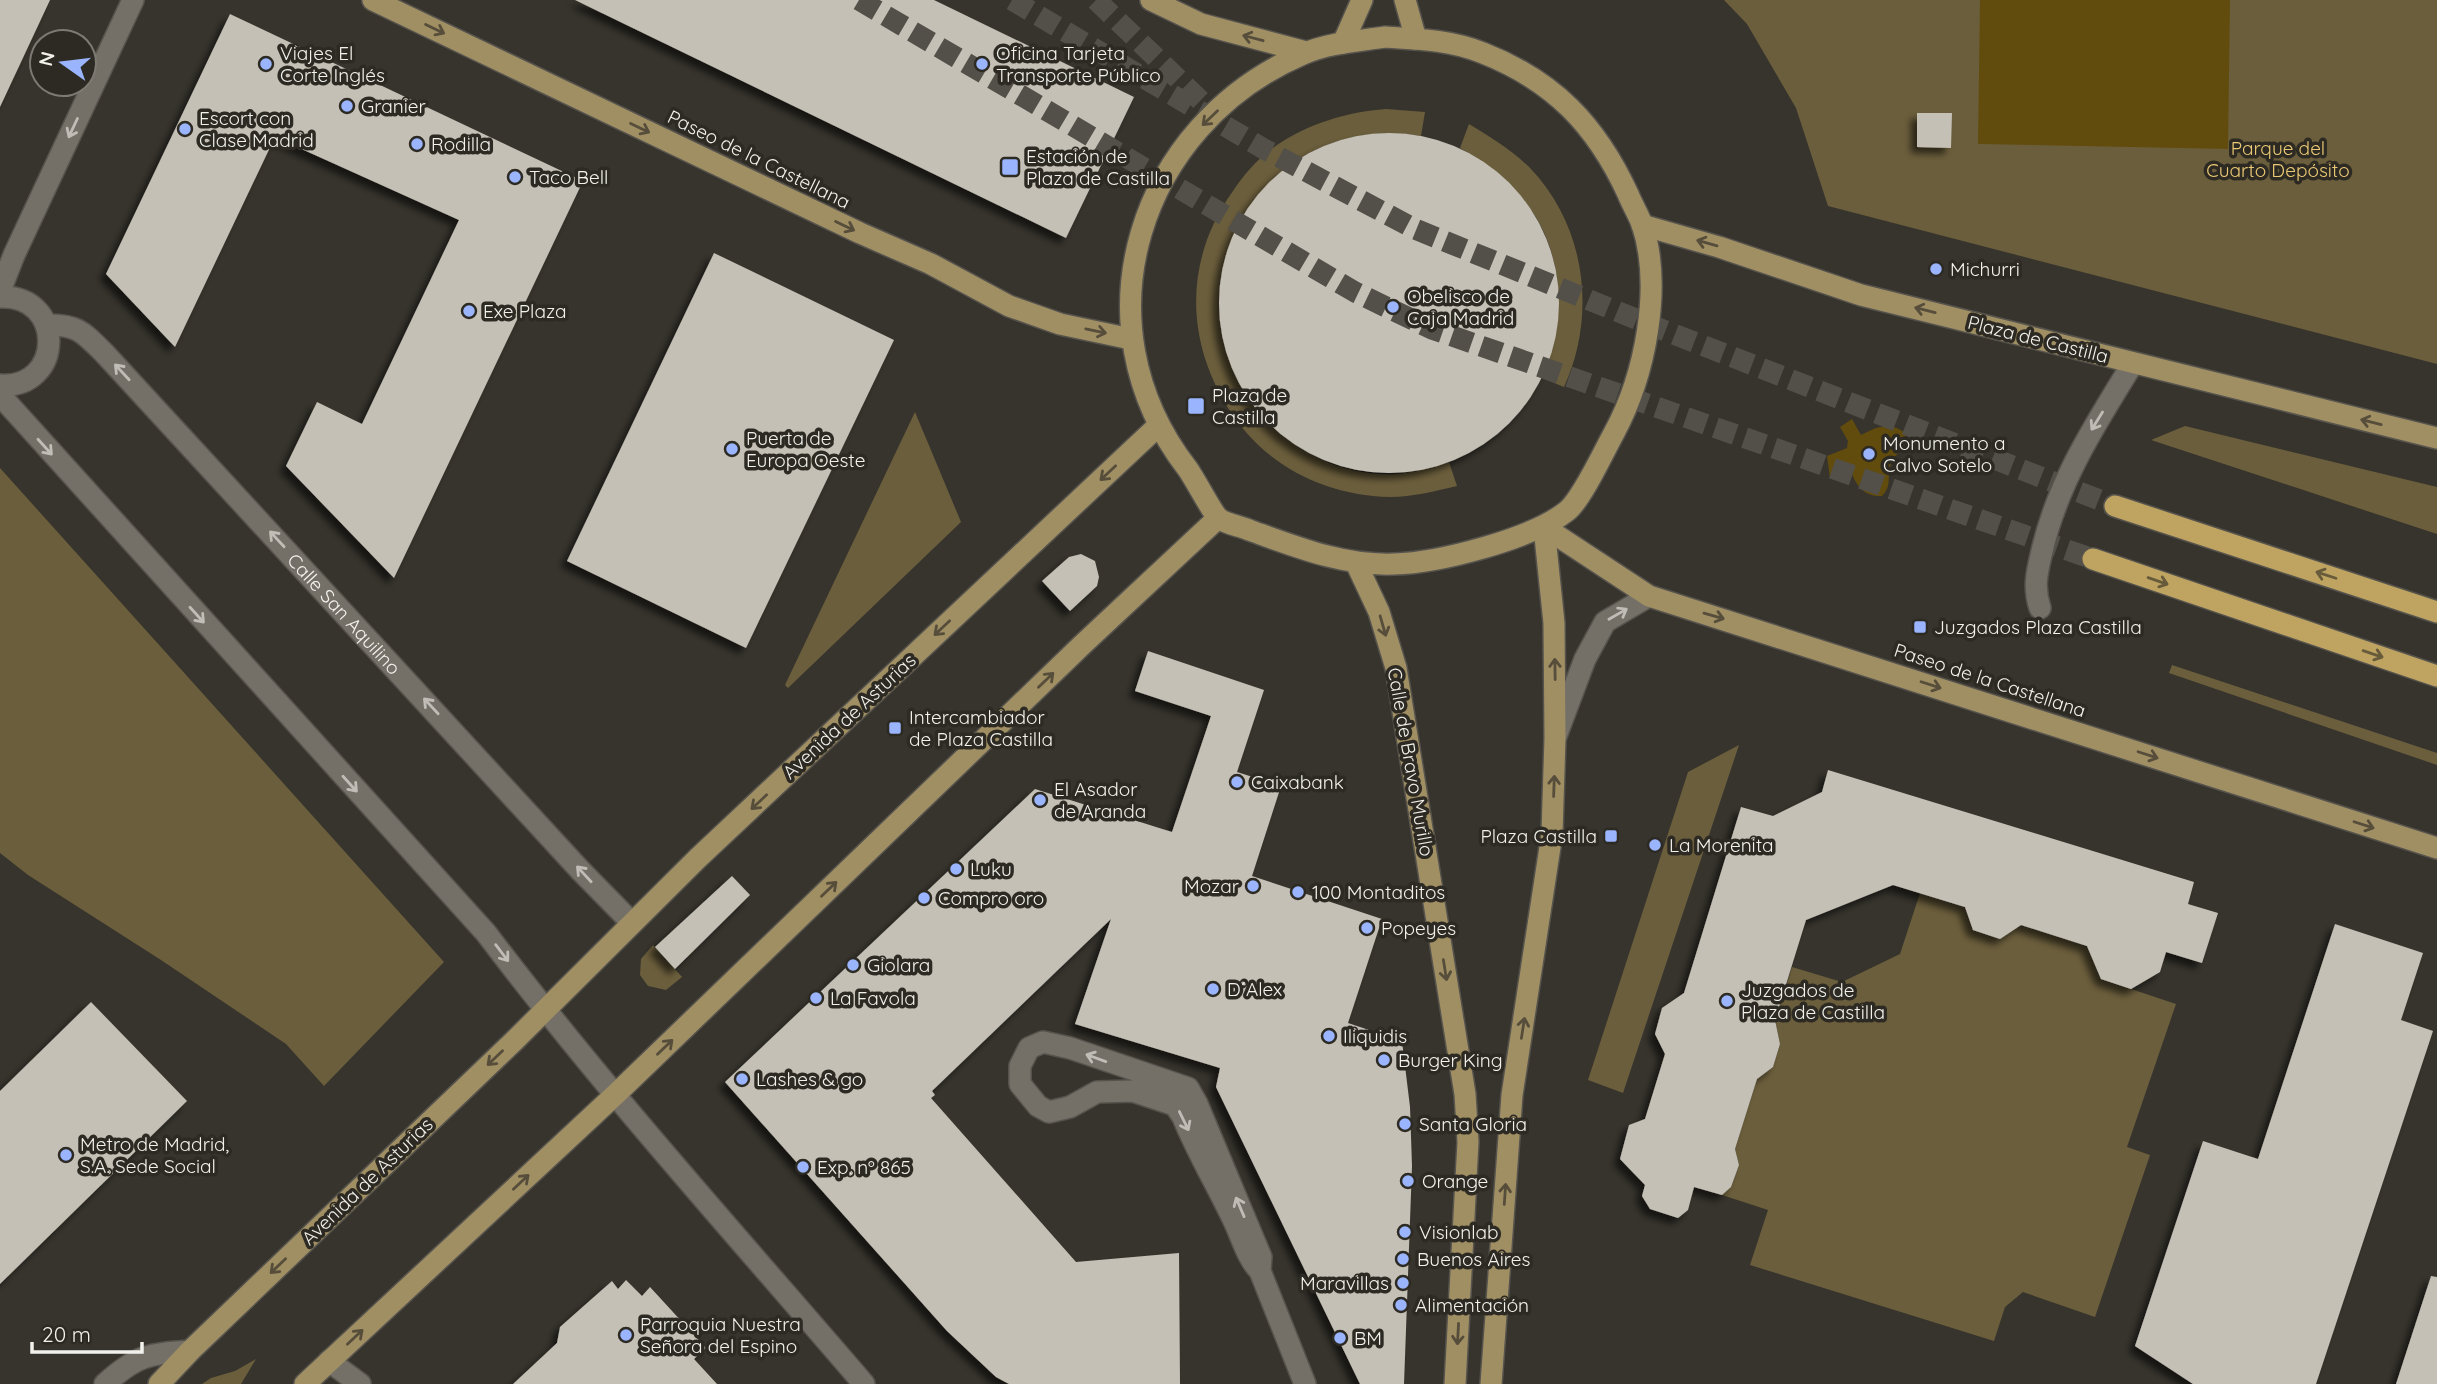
<svg xmlns="http://www.w3.org/2000/svg" width="2437" height="1384" viewBox="0 0 2437 1384" font-family="Quicksand,sans-serif">
<style>
.green{fill:#6b5e3c}
.water{fill:#624c0d}
.building{fill:#c4c0b6;filter:url(#shadow)}
.lines{fill:none;stroke-linecap:round;stroke-linejoin:round}
.highway-tunnel{stroke:#53504a;stroke-width:21;stroke-dasharray:21 10;stroke-linecap:butt}
.minor-casing{stroke:#56534d;stroke-width:24}
.major-casing{stroke:#56534d;stroke-width:24}
.highway-casing{stroke:#56534d;stroke-width:24}
.minor{stroke:#747068;stroke-width:21}
.major{stroke:#a18f64;stroke-width:21}
.highway{stroke:#bfa461;stroke-width:21}
.oneway{stroke:#564d3a}
.oneway2{stroke:#c0bdb7}
.oneway3{stroke:#675b3c}
.poi-dot{fill:#9ab5fd;stroke:#2d2a23;stroke-width:2.5}
.labels{text-anchor:middle;stroke-width:7;stroke-linejoin:round;paint-order:stroke}
.poi-label{font-size:19px;fill:#f2f1ec;stroke:#2d2a23;text-anchor:start}
.park-label{font-size:19px;fill:#ecca75;stroke:#2d2a23}
.street-label{font-size:19px;fill:#f2f1ec;stroke:#2d2a23}
</style>
<defs>
<filter id="shadow"><feDropShadow dx="-6" dy="6" stdDeviation="3.5" flood-color="#0009"/></filter>
</defs>
<rect width="100%" height="100%" fill="#37342d"/>
<!-- green -->
<g class="green">
<polygon points="1724,0 2437,0 2437,364 1828,206 1796,108 1747,24"/>
<path d="M1386,109L1425,112L1421,136C1394,133 1369,132 1342,140C1260,162 1205,251 1222,334C1238,415 1313,479 1398,474C1416,472 1432,467 1449,462L1457,486C1435,491 1413,497 1390,497C1325,495 1268,467 1232,414C1185,343 1183,261 1233,191C1244,174 1260,156 1277,145C1310,123 1347,112 1386,109Z"/>
<path d="M1469,124C1490,137 1512,150 1530,168C1586,226 1597,315 1564,387L1542,378C1579,281 1552,199 1460,148Z"/>
<polygon points="915,412 961,522 788,688 785,685"/>
<polygon points="2185,426 2437,487 2437,534 2151,440"/>
<polygon points="0,468 444,962 324,1086 286,1044 161,960 28,875 0,853"/>
<polygon points="2172,665 2437,753 2437,765 2169,673"/>
<polygon points="1739,745 1623,1093 1588,1080 1688,772"/>
<polygon points="1920,893 1965,907 1973,930 2000,939 2021,925 2087,946 2101,979 2176,1004 2127,1147 2150,1155 2095,1317 2023,1292 2005,1307 1994,1341 1750,1265 1768,1210 1722,1195 1731,1187 1739,1165 1735,1149 1757,1079 1773,1067 1780,1044 1775,1020 1792,967 1842,982 1900,954"/>
<polygon points="653,945 682,977 666,990 648,986 640,975 641,959"/>
<polygon points="256,1359 241,1384 202,1384 211,1378 235,1371"/>
</g>
<!-- water -->
<g class="water">
<polygon points="1980,0 2230,0 2228,149 1978,144"/>
<path d="M1852,419L1861,435C1876,427 1890,421 1905,433C1907,452 1897,450 1891,463C1886,476 1893,485 1882,496C1863,497 1855,484 1850,468L1830,478L1827,456L1847,448L1848,441L1840,427Z"/>
</g>
<!-- building -->
<g class="building">
<polygon points="0,0 50,0 0,107"/>
<polygon points="575,0 934,0 1134,97 1066,238"/>
<polygon points="230,14 583,181 394,578 286,466 317,402 362,424 459,220 275,137 175,347 106,274"/>
<polygon points="1917,113 1952,113 1951,148 1917,147"/>
<circle cx="1389" cy="303" r="170"/>
<polygon points="714,253 894,340 746,648 567,561"/>
<polygon points="1081,554 1095,561 1099,577 1097,586 1070,611 1042,581 1069,557"/>
<polygon points="1148,651 1264,690 1237,772 1281,786 1252,876 1382,919 1348,1023 1402,1041 1410,1107 1412,1166 1404,1384 1360,1384 1216,1087 1220,1068 1075,1024 1111,919 932,1091 935,1095 931,1098 1076,1262 1179,1253 1180,1384 1009,1384 996,1377 947,1331 725,1082 1035,789 1172,832 1211,716 1135,691"/>
<polygon points="1828,770 2194,882 2188,904 2218,913 2202,963 2166,952 2160,972 2131,989 2101,979 2087,946 2021,925 2000,939 1973,930 1965,907 1893,885 1806,920 1775,1020 1780,1044 1773,1067 1757,1079 1735,1149 1739,1165 1731,1187 1722,1195 1694,1187 1688,1210 1678,1218 1650,1209 1642,1196 1645,1185 1620,1159 1629,1125 1645,1119 1665,1054 1655,1034 1662,1008 1684,993 1741,807 1773,816 1822,792"/>
<polygon points="732,876 750,895 675,969 655,947"/>
<polygon points="2335,924 2423,953 2401,1020 2433,1031 2316,1384 2193,1384 2135,1346 2203,1141 2258,1159"/>
<polygon points="91,1002 187,1101 0,1284 0,1091"/>
<polygon points="2431,1276 2437,1277 2437,1384 2396,1384"/>
<polygon points="626,1280 642,1296 650,1287 706,1348 694,1359 717,1384 513,1384 557,1343 560,1327 612,1281 618,1289"/>
</g>
<g class="lines">
<!-- highway-tunnel -->
<g class="highway-tunnel">
<polyline points="859,0 1355,292 1432,329 2093,559"/>
<polyline points="1012,0 1264,149 1415,229 1658,328 2115,506"/>
<polyline points="1096,0 1201,101"/>
</g>
<defs>
<g id="minor">
<polyline points="0,291 14,255 133,0"/>
<path d="M0,297C66,294 64,390 0,385"/>
<path id="s1" d="M46,325C78,324 84,333 106,355L580,870L632,923"/>
<path d="M0,395L486,933C604,1089 736,1235 864,1384"/>
<path d="M2040,608C2033,587 2037,572 2042,551C2058,481 2096,423 2133,363"/>
<polyline points="1556,736 1585,659 1605,622 1649,596"/>
<path d="M1260,1271C1247,1258 1242,1237 1233,1219C1217,1185 1197,1152 1183,1117L1175,1105L1133,1091L1097,1092L1070,1107L1049,1112L1038,1106L1020,1084V1066L1029,1048L1043,1042L1070,1048L1188,1088L1197,1104L1261,1257L1260,1271L1305,1384"/>
<polyline points="329,1361 360,1384"/>
<path d="M105,1384C137,1355 148,1354 190,1351"/>
</g>
<g id="major">
<polyline points="373,0 860,233 931,264 1009,306 1060,324 1131,339"/>
<polyline points="1151,0 1201,24 1306,52"/>
<polyline points="1405,0 1416,39"/>
<path d="M1385,37C1418,39 1451,40 1483,53C1554,81 1596,125 1628,194C1632,204 1638,214 1642,224C1663,287 1645,376 1614,433C1603,453 1582,499 1567,511C1532,539 1438,563 1394,564C1343,566 1296,547 1249,530C1241,526 1225,524 1218,518C1212,512 1195,479 1187,468C1075,323 1138,125 1303,54C1328,43 1358,41 1385,37Z"/>
<polyline points="1343,43 1362,0"/>
<polyline points="1642,225 1719,247 1861,295 2437,438"/>
<polyline points="1544,527 1649,596 2437,848"/>
<polyline points="1356,563 1379,612 1396,668 1465,1094 1468,1142 1455,1384"/>
<polyline points="159,1384 190,1351 514,1041 698,858 1158,426"/>
<polyline points="305,1384 616,1094 1082,645 1218,518"/>
<polyline points="1491,1384 1512,1095 1552,834 1555,738 1554,623 1544,527"/>
</g>
<g id="highway">
<polyline points="2115,506 2437,612"/>
<polyline points="2093,559 2437,676"/>
</g>
</defs>
<!-- minor casing -->
<use href="#minor" class="minor-casing"/>
<!-- major casing -->
<use href="#major" class="major-casing"/>
<!-- highway casing -->
<use href="#highway" class="highway-casing"/>
<!-- minor -->
<use href="#minor" class="minor"/>
<!-- major -->
<use href="#major" class="major"/>
<!-- highway -->
<use href="#highway" class="highway"/>
</g>
<!-- one-way arrows -->
<defs><path id="oneway-shaft" d="M-6 0H5M1.5-3L5.5 0L1.5 3" fill="none" stroke-width="1.6" stroke-linecap="round" stroke-linejoin="round" transform="scale(1.75)"/></defs>
<g class="oneway">
<use href="#oneway-shaft" transform="translate(435 29) rotate(26)"/>
<use href="#oneway-shaft" transform="translate(1253 38) rotate(-165)"/>
<use href="#oneway-shaft" transform="translate(1210 118) rotate(136)"/>
<use href="#oneway-shaft" transform="translate(640 128) rotate(26)"/>
<use href="#oneway-shaft" transform="translate(845 226) rotate(26)"/>
<use href="#oneway-shaft" transform="translate(1707 243) rotate(-164)"/>
<use href="#oneway-shaft" transform="translate(1925 310) rotate(-166)"/>
<use href="#oneway-shaft" transform="translate(1096 331) rotate(12)"/>
<use href="#oneway-shaft" transform="translate(2371 422) rotate(-166)"/>
<use href="#oneway-shaft" transform="translate(1108 473) rotate(137)"/>
<use href="#oneway-shaft" transform="translate(1714 616) rotate(16)"/>
<use href="#oneway-shaft" transform="translate(1383 626) rotate(74)"/>
<use href="#oneway-shaft" transform="translate(942 628) rotate(137)"/>
<use href="#oneway-shaft" transform="translate(1555 669) rotate(-91)"/>
<use href="#oneway-shaft" transform="translate(1046 680) rotate(-44)"/>
<use href="#oneway-shaft" transform="translate(1931 685) rotate(18)"/>
<use href="#oneway-shaft" transform="translate(2148 755) rotate(18)"/>
<use href="#oneway-shaft" transform="translate(1554 786) rotate(-88)"/>
<use href="#oneway-shaft" transform="translate(759 802) rotate(137)"/>
<use href="#oneway-shaft" transform="translate(2364 825) rotate(18)"/>
<use href="#oneway-shaft" transform="translate(829 889) rotate(-44)"/>
<use href="#oneway-shaft" transform="translate(1445 970) rotate(81)"/>
<use href="#oneway-shaft" transform="translate(1523 1028) rotate(-81)"/>
<use href="#oneway-shaft" transform="translate(665 1047) rotate(-44)"/>
<use href="#oneway-shaft" transform="translate(495 1058) rotate(136)"/>
<use href="#oneway-shaft" transform="translate(521 1182) rotate(-43)"/>
<use href="#oneway-shaft" transform="translate(1505 1194) rotate(-86)"/>
<use href="#oneway-shaft" transform="translate(278 1266) rotate(136)"/>
<use href="#oneway-shaft" transform="translate(1458 1334) rotate(93)"/>
<use href="#oneway-shaft" transform="translate(355 1337) rotate(-43)"/>
</g>
<g class="oneway2">
<use href="#oneway-shaft" transform="translate(73 128) rotate(115)"/>
<use href="#oneway-shaft" transform="translate(122 372) rotate(-133)"/>
<use href="#oneway-shaft" transform="translate(2097 421) rotate(122)"/>
<use href="#oneway-shaft" transform="translate(45 447) rotate(48)"/>
<use href="#oneway-shaft" transform="translate(277 539) rotate(-133)"/>
<use href="#oneway-shaft" transform="translate(1618 614) rotate(-30)"/>
<use href="#oneway-shaft" transform="translate(197 615) rotate(48)"/>
<use href="#oneway-shaft" transform="translate(431 706) rotate(-133)"/>
<use href="#oneway-shaft" transform="translate(350 784) rotate(48)"/>
<use href="#oneway-shaft" transform="translate(584 874) rotate(-133)"/>
<use href="#oneway-shaft" transform="translate(502 953) rotate(53)"/>
<use href="#oneway-shaft" transform="translate(1096 1058) rotate(-160)"/>
<use href="#oneway-shaft" transform="translate(1184 1121) rotate(64)"/>
<use href="#oneway-shaft" transform="translate(1240 1207) rotate(-113)"/>
</g>
<g class="oneway3">
<use href="#oneway-shaft" transform="translate(2326 575) rotate(-162)"/>
<use href="#oneway-shaft" transform="translate(2158 581) rotate(19)"/>
<use href="#oneway-shaft" transform="translate(2373 654) rotate(19)"/>
</g>
<!-- markers -->
<g class="poi-dot">
<circle cx="266" cy="64" r="7"/>
<circle cx="982" cy="64" r="7"/>
<circle cx="347" cy="106" r="7"/>
<circle cx="185" cy="129" r="7"/>
<circle cx="417" cy="144" r="7"/>
<rect x="1001" y="158" width="18" height="18" rx="3.5"/>
<circle cx="515" cy="177" r="7"/>
<circle cx="1936" cy="269" r="7"/>
<circle cx="1393" cy="307" r="7"/>
<circle cx="469" cy="311" r="7"/>
<rect x="1187" y="397" width="18" height="18" rx="3.5"/>
<circle cx="732" cy="449" r="7"/>
<circle cx="1869" cy="454" r="7"/>
<rect x="1913" y="620" width="14" height="14" rx="3.5"/>
<rect x="888" y="721" width="14" height="14" rx="3.5"/>
<circle cx="1237" cy="782" r="7"/>
<circle cx="1040" cy="800" r="7"/>
<rect x="1604" y="829" width="14" height="14" rx="3.5"/>
<circle cx="1655" cy="845" r="7"/>
<circle cx="956" cy="869" r="7"/>
<circle cx="1253" cy="886" r="7"/>
<circle cx="1298" cy="892" r="7"/>
<circle cx="924" cy="898" r="7"/>
<circle cx="1367" cy="928" r="7"/>
<circle cx="853" cy="965" r="7"/>
<circle cx="1213" cy="989" r="7"/>
<circle cx="816" cy="998" r="7"/>
<circle cx="1727" cy="1001" r="7"/>
<circle cx="1329" cy="1036" r="7"/>
<circle cx="1384" cy="1060" r="7"/>
<circle cx="742" cy="1079" r="7"/>
<circle cx="1405" cy="1124" r="7"/>
<circle cx="66" cy="1155" r="7"/>
<circle cx="803" cy="1167" r="7"/>
<circle cx="1408" cy="1181" r="7"/>
<circle cx="1405" cy="1232" r="7"/>
<circle cx="1403" cy="1259" r="7"/>
<circle cx="1403" cy="1283" r="7"/>
<circle cx="1401" cy="1305" r="7"/>
<circle cx="626" cy="1335" r="7"/>
<circle cx="1340" cy="1338" r="7"/>
</g>
<g class="labels">
<!-- poi labels -->
<g class="poi-label">
<text x="280" y="60">Viajes El<tspan x="280" dy="22">Corte Inglés</tspan></text>
<text x="996" y="60">Oficina Tarjeta<tspan x="996" dy="22">Transporte Público</tspan></text>
<text x="361" y="113">Granier</text>
<text x="199" y="125">Escort con<tspan x="199" dy="22">Clase Madrid</tspan></text>
<text x="431" y="151">Rodilla</text>
<text x="1026" y="163">Estación de<tspan x="1026" dy="22">Plaza de Castilla</tspan></text>
<text x="529" y="184">Taco Bell</text>
<text x="1950" y="276">Michurri</text>
<text x="1407" y="303">Obelisco de<tspan x="1407" dy="22">Caja Madrid</tspan></text>
<text x="483" y="318">Exe Plaza</text>
<text x="1212" y="402">Plaza de<tspan x="1212" dy="22">Castilla</tspan></text>
<text x="746" y="445">Puerta de<tspan x="746" dy="22">Europa Oeste</tspan></text>
<text x="1883" y="450">Monumento a<tspan x="1883" dy="22">Calvo Sotelo</tspan></text>
<text x="1934" y="634">Juzgados Plaza Castilla</text>
<text x="909" y="724">Intercambiador<tspan x="909" dy="22">de Plaza Castilla</tspan></text>
<text x="1251" y="789">Caixabank</text>
<text x="1054" y="796">El Asador<tspan x="1054" dy="22">de Aranda</tspan></text>
<text x="1597" y="843" text-anchor="end">Plaza Castilla</text>
<text x="1669" y="852">La Morenita</text>
<text x="970" y="876">Luku</text>
<text x="1239" y="893" text-anchor="end">Mozar</text>
<text x="1312" y="899">100 Montaditos</text>
<text x="938" y="905">Compro oro</text>
<text x="1381" y="935">Popeyes</text>
<text x="867" y="972">Giolara</text>
<text x="1227" y="996">D´Alex</text>
<text x="1741" y="997">Juzgados de<tspan x="1741" dy="22">Plaza de Castilla</tspan></text>
<text x="830" y="1005">La Favola</text>
<text x="1343" y="1043">Iliquidis</text>
<text x="1398" y="1067">Burger King</text>
<text x="756" y="1086">Lashes &amp; go</text>
<text x="1419" y="1131">Santa Gloria</text>
<text x="80" y="1151">Metro de Madrid,<tspan x="80" dy="22">S.A. Sede Social</tspan></text>
<text x="817" y="1174">Exp. nº 865</text>
<text x="1422" y="1188">Orange</text>
<text x="1419" y="1239">Visionlab</text>
<text x="1417" y="1266">Buenos Aires</text>
<text x="1389" y="1290" text-anchor="end">Maravillas</text>
<text x="1415" y="1312">Alimentación</text>
<text x="640" y="1331">Parroquia Nuestra<tspan x="640" dy="22">Señora del Espino</tspan></text>
<text x="1354" y="1345">BM</text>
</g>
<!-- park labels -->
<g class="park-label">
<text x="2278" y="155">Parque del<tspan x="2278" dy="22">Cuarto Depósito</tspan></text>
</g>
<!-- street labels -->
<g class="street-label">
<text transform="translate(759 159) rotate(26)" y="7">Paseo de la Castellana</text>
<text transform="translate(2038 339) rotate(14)" y="7">Plaza de Castilla</text>
<text dy="7" stroke="none"><textPath href="#s1" startOffset="422">Calle San Aquilino</textPath></text>
<text transform="translate(1990 680) rotate(18)" y="7">Paseo de la Castellana</text>
<text transform="translate(849 716) rotate(-43)" y="7">Avenida de Asturias</text>
<text transform="translate(1411 762) rotate(80)" y="7">Calle de Bravo Murillo</text>
<text transform="translate(367 1181) rotate(-44)" y="7">Avenida de Asturias</text>
</g>
</g>
<!-- north arrow -->
<g transform="translate(63 63) rotate(284)"><circle r="33" fill="#2d2a23" stroke="#7c7a73" stroke-width="2"/>
<path d="M0-5L12 26L0 18L-12 26Z" fill="#9ab5fd"/>
<text y="-10" font-size="19" font-weight="bold" text-anchor="middle" fill="#f2f1ec">N</text>
</g>
<!-- scale -->
<path d="M32 1342v10h110v-10" fill="none" stroke="#f2f1ec" stroke-width="3.5"/>
<text x="42" y="1342" font-size="21" fill="#f2f1ec" stroke="#2d2a23" stroke-width="5" paint-order="stroke">20 m</text>
</svg>
